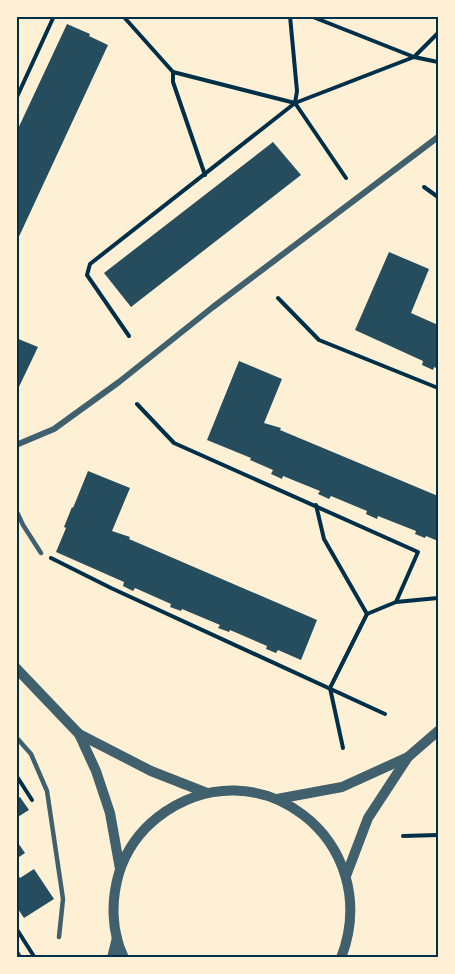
<svg xmlns="http://www.w3.org/2000/svg" width="455" height="974" viewBox="0 0 455 974" font-family="'Work Sans',sans-serif">
<style>
.building{fill:#264d5e}
.lines{fill:none;stroke-linecap:round;stroke-linejoin:round}
.path{stroke:#003049;stroke-width:4}
.service{stroke:#3f606c;stroke-width:4.5}
.minor{stroke:#3f606c;stroke-width:6}
.tertiary{stroke:#3f606c;stroke-width:10}
.neatline{fill:none;stroke:#003049;stroke-width:2}
</style>
<rect width="100%" height="100%" fill="#fdf0d5"/>
<!-- building -->
<g class="building">
<polygon points="67,24 90,34 89,36 108,45 16,243 16,133"/>
<polygon points="273,142 301,175 131,307 104,273"/>
<polygon points="389,252 429,269 411,313 438,325 438,369 434,367 433,370 422,365 423,361 355,330"/>
<polygon points="16,338 38,347 16,393"/>
<polygon points="239,361 282,379 264,423 281,428 280,430 438,496 438,541 426,536 425,538 415,534 416,531 378,516 377,519 366,514 367,511 331,496 329,499 318,494 320,491 283,476 282,479 271,474 273,470 250,460 251,458 207,440"/>
<polygon points="88,471 130,488 112,531 130,537 129,539 317,620 301,660 278,650 276,653 266,649 267,646 230,630 229,632 218,628 220,625 182,609 181,611 170,607 171,604 135,588 133,591 123,586 124,582 56,552 66,528 64,527 72,507 73,508"/>
<polygon points="20,797 29,810 16,818 16,799"/>
<polygon points="16,840 25,853 16,859"/>
<polygon points="34,869 54,899 24,918 16,906 16,872 20,878"/>
<polygon points="16,946 23,958 16,958"/>
</g>
<g class="lines">
<!-- path -->
<g class="path">
<polyline points="123,16 173,72"/>
<polyline points="313,17 414,57 438,33"/>
<polyline points="16,99 54,16"/>
<polyline points="295,103 414,57 438,62"/>
<polyline points="205,175 173,82 173,72 295,103 297,91 290,16"/>
<polyline points="424,187 438,197"/>
<polyline points="278,298 319,340 438,388"/>
<polyline points="129,336 87,275 90,264 295,103 346,178"/>
<polyline points="137,404 174,443 418,552 396,602"/>
<polyline points="316,505 324,539 367,614"/>
<polyline points="51,558 111,588 385,714"/>
<polyline points="343,748 330,688 367,614 396,602 438,598"/>
<polyline points="16,775 32,800"/>
<polyline points="403,836 438,835"/>
<polyline points="16,928 35,958"/>
</g>
<!-- service -->
<g class="service">
<polyline points="16,510 23,525 41,553"/>
<polyline points="16,737 31,754 47,791 63,899 59,937"/>
</g>
<!-- minor -->
<polyline class="minor" points="16,445 54,429 119,382 213,307 438,137"/>
<!-- tertiary -->
<g class="tertiary">
<polyline points="16,668 79,734 96,771 110,813 120,869"/>
<polyline points="79,734 151,771 207,793"/>
<polyline points="277,799 342,787 408,757"/>
<polyline points="346,876 368,818 408,757 438,731"/>
<polyline points="112,958 117,938"/>
<path d="M124,958C111,931 111,900 119,873C126,851 140,831 158,817C257,741 386,841 341,958"/>
</g>
</g>
<!-- border -->
<rect width="455" height="974" fill="none" stroke="#fdf0d5" stroke-width="36"/>
<rect x="18" y="18" width="419" height="938" class="neatline"/>
</svg>
